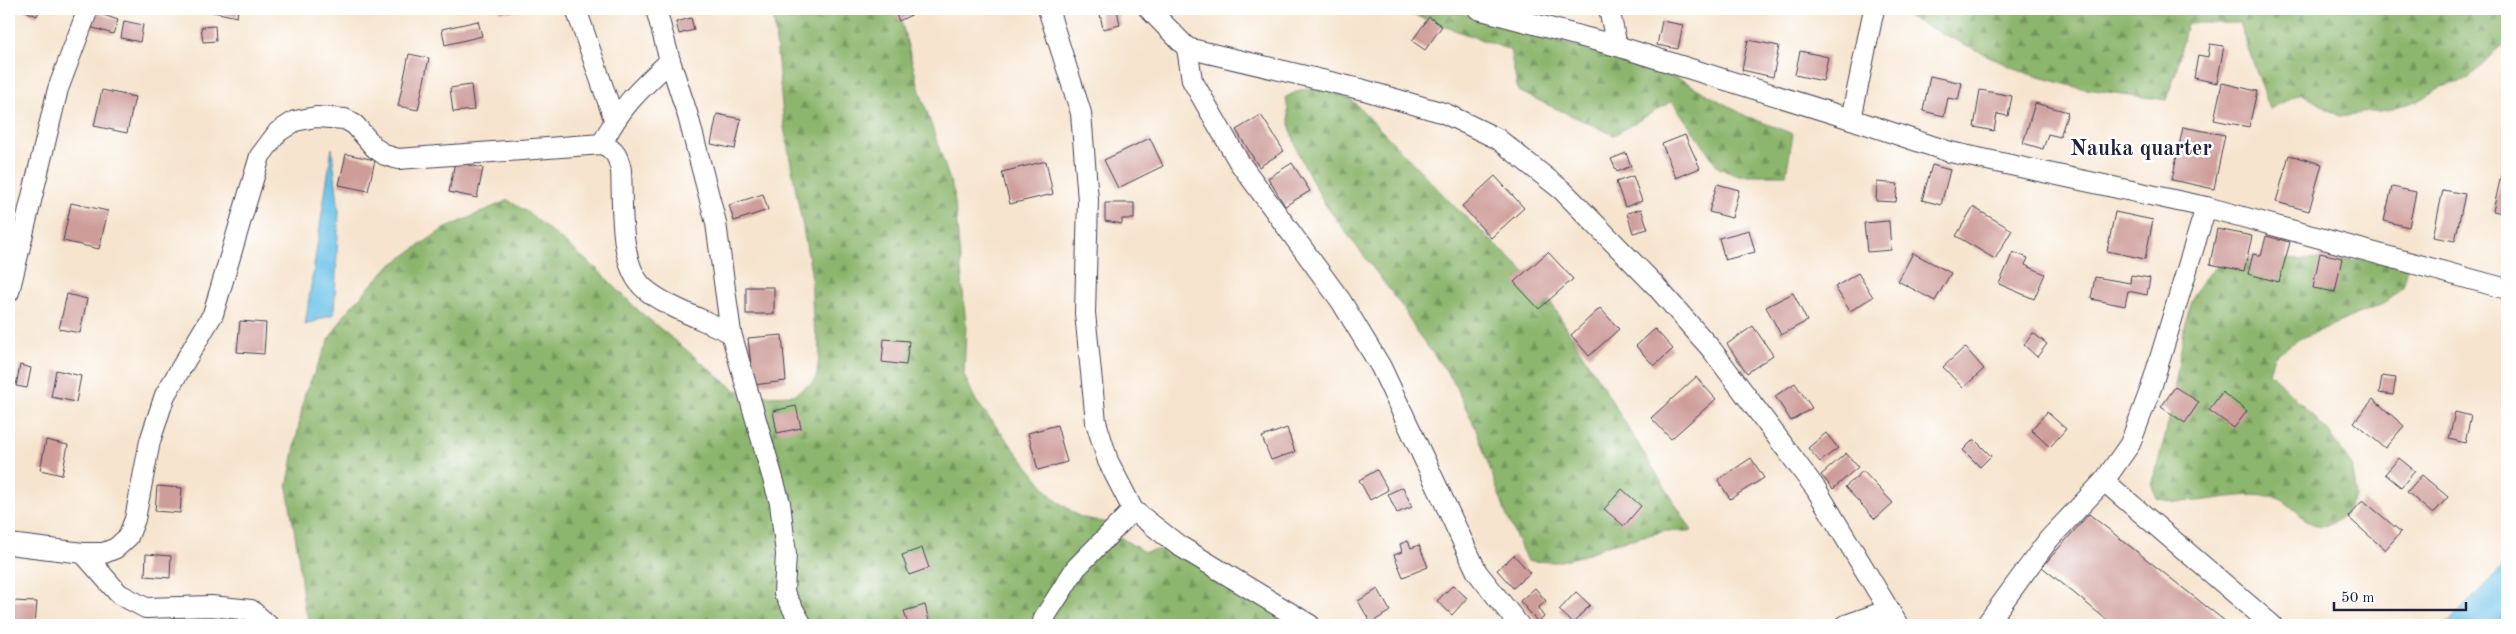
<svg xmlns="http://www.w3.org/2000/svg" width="2516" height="634" viewBox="0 0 2516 634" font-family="'Old Standard TT',serif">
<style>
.forest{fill:url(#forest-firs);stroke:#576c54}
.water{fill:#69c1e7;stroke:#467291}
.building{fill:#ce9c99}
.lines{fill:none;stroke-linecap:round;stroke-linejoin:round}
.minor-casing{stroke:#423f51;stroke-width:22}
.minor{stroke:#fff;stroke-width:20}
.labels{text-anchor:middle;stroke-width:5;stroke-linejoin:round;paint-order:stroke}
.quarter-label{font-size:22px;font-weight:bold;fill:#22223b;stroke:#fff}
</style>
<defs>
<pattern id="forest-firs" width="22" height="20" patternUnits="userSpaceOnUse" patternTransform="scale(1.25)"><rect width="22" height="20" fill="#8cb66d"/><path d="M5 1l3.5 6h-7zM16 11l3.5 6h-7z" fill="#72945b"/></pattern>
</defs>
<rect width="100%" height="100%" fill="#fff"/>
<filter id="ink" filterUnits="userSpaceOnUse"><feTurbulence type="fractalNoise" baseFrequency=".02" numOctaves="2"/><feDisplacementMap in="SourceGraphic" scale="10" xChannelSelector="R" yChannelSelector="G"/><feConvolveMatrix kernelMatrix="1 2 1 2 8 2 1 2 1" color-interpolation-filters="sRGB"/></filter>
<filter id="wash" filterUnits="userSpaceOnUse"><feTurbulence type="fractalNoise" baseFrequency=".0096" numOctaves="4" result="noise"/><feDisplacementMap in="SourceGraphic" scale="20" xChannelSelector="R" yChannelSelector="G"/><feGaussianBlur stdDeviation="1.12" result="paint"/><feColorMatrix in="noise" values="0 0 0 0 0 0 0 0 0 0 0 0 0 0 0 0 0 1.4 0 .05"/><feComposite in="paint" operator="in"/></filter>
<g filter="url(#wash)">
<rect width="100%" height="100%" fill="#f6e4ce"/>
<!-- forest -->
<g class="forest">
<polygon points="773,9 898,9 919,88 954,193 966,325 964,375 976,401 1053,498 1080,517 1108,523 1123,539 1144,552 1166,549 1191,559 1271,610 1289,625 312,625 304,608 298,552 287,488 305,393 331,336 348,310 387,268 442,230 508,200 530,214 598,270 640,312 735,390 765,396 794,395 816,380 820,349 813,322 811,271 784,127"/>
<polygon points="1396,9 1449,9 1509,29 1579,47 1682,80 1746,116 1793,134 1786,175 1735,175 1719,168 1672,101 1614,135 1518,91 1510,50"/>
<polygon points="1902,9 2507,9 2507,44 2497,49 2469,78 2441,87 2419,100 2393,109 2339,116 2301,93 2270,109 2239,23 2187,23 2176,72 2166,100 2079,88 2022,72 1908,17"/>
<polygon points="1327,88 1353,101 1455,207 1542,288 1692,531 1665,531 1610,544 1584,555 1556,562 1527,561 1506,514 1476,429 1452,379 1416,331 1404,309 1324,203 1299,155 1290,127 1286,97 1300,90"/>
<path d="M2261,259L2364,260L2408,268L2403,286L2383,304L2299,339L2274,356L2269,372L2329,432L2351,465L2356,495C2349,507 2342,522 2328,525C2304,530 2296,503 2276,498C2236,488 2196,510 2157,498L2152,486L2170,416L2185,323L2194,294L2204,279L2220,263Z"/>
</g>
<!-- water -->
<g class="water">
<polygon points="332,148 339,212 334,314 305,325"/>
<polygon points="2507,562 2507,611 2496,625 2446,625"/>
</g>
<g id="blocks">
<!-- building -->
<g class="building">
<polygon points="21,9 40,9 37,16"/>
<polygon points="210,9 238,9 237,17 209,11"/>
<polygon points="499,9 522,9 522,10 500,12"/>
<polygon points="893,9 918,9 919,11 899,21"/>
<polygon points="1099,9 1117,9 1120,25 1103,29"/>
<polygon points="95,12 118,20 113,34 90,27"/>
<polygon points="1429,17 1442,26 1425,50 1412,41"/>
<polygon points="691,18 694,30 679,34 676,22"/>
<polygon points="124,21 143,25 140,42 121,38"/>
<polygon points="478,21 482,36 445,45 442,29"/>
<polygon points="1662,21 1683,25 1678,49 1657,45"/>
<polygon points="215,26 216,41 203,42 201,27"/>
<polygon points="1748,40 1779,46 1773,77 1742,70"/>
<polygon points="2210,44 2224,46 2217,83 2194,78 2198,55 2208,57"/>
<polygon points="1800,51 1828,57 1823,81 1795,75"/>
<polygon points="409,54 429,58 418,110 398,106"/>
<polygon points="1930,76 1962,83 1958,100 1948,98 1944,116 1923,111"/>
<polygon points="2222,83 2257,91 2249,127 2214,120"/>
<polygon points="471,85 474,110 453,112 450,88"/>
<polygon points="102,90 135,97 127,133 94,126"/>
<polygon points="1980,90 2012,96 2008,116 1997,114 1994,131 1974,127"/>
<polygon points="2035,103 2068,112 2060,137 2048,134 2043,149 2023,143"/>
<polygon points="717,114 741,119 735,149 711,144"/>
<polygon points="1261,115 1284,151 1259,167 1236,130"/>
<polygon points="2183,127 2225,135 2214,189 2172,180"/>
<polygon points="1685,135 1700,168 1676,178 1662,144"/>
<polygon points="1150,138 1163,166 1118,188 1104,160"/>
<polygon points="1626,153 1631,166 1617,172 1611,159"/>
<polygon points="346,154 375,160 368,191 339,185"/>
<polygon points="2289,155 2322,164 2309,211 2276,202"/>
<polygon points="1046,161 1053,194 1010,204 1002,172"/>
<polygon points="455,162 483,168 477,198 449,192"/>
<polygon points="1292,163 1310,191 1285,206 1268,178"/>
<polygon points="1932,165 1950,170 1941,205 1922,200"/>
<polygon points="2502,171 2507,172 2507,214 2493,211"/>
<polygon points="1495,176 1524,208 1491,238 1462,206"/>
<polygon points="1633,176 1642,201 1625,207 1616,182"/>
<polygon points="1877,182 1898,184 1896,202 1876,201"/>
<polygon points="1717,184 1739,190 1732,218 1709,212"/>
<polygon points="2392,187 2416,192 2409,227 2384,221"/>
<polygon points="2443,190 2465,194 2455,241 2433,237"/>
<polygon points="763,194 768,210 734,221 729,205"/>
<polygon points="71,203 108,211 99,249 63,241"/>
<polygon points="1105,203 1134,203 1134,219 1122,219 1122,224 1105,221"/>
<polygon points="1973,207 2012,230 1995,259 1956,236"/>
<polygon points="1641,209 1648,229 1633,233 1627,213"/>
<polygon points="2115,212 2153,220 2145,259 2107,251"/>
<polygon points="1889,221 1891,250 1867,252 1864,223"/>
<polygon points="2217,229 2252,236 2244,271 2210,264"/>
<polygon points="1749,230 1755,252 1725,260 1719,238"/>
<polygon points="2266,236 2290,242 2279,282 2248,274 2253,254 2261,256"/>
<polygon points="1548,252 1573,279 1539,309 1514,282"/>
<polygon points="2013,252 2028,258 2025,265 2045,274 2034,299 1999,284"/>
<polygon points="1913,253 1951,273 1935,301 1898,281"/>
<polygon points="2320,253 2342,258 2335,292 2313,288"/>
<polygon points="1858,273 1873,297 1850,311 1835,287"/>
<polygon points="2131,275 2150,278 2147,295 2128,291 2125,306 2091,299 2095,277 2130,283"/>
<rect x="746" y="287" width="28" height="27"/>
<polygon points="1793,293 1807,321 1781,335 1766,307"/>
<polygon points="67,294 87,299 80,333 59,329"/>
<polygon points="1600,308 1619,329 1589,356 1571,335"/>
<polygon points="240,321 266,323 264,354 237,352"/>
<polygon points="1753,326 1773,355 1747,373 1727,344"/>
<polygon points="1655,329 1673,349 1654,366 1636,346"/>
<polygon points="2033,333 2047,344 2037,357 2024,345"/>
<polygon points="782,335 786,381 753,385 748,338"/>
<polygon points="884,339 909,341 906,365 882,362"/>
<polygon points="1965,347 1984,369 1963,388 1943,367"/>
<polygon points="20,365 31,368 27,388 16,386"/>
<polygon points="56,370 81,376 76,402 51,397"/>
<polygon points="2382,376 2396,378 2393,395 2379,393"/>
<polygon points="1696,377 1716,399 1671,439 1651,418"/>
<polygon points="1795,383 1812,408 1791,421 1775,396"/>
<polygon points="2175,387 2199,402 2185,423 2161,407"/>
<polygon points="2222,392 2247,411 2234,428 2209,410"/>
<polygon points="2373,399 2404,426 2385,448 2354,422"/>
<polygon points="796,406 801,428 777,433 773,411"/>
<polygon points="2047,412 2066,429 2050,447 2031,430"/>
<polygon points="2455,412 2471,416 2465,443 2449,439"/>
<polygon points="1057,425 1067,462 1038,470 1028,433"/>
<polygon points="1287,428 1295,452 1271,460 1262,437"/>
<polygon points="1826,433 1838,448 1820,462 1808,448"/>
<polygon points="1974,439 1991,456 1980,467 1963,450"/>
<polygon points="46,440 68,445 62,475 40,470"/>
<polygon points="1846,453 1858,467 1833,489 1821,475"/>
<polygon points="1751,458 1764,478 1730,499 1718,480"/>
<polygon points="2399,458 2415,471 2401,487 2385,474"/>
<polygon points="1377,470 1388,490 1370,500 1359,480"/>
<polygon points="1863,471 1893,503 1875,519 1845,487"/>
<polygon points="2422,475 2448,497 2433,514 2407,492"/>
<polygon points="157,486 182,488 180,513 155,511"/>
<polygon points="1403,487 1412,507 1397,513 1388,494"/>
<polygon points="1622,489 1641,506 1624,526 1604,509"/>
<polygon points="2363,500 2401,532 2385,550 2348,517"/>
<polygon points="2089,514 2230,625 2113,625 2042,567"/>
<polygon points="1408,541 1411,548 1419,545 1428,567 1403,577 1394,555 1402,552 1400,544"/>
<polygon points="922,548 929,568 909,575 902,555"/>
<polygon points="146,554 171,556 170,578 145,576"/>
<polygon points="1514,555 1530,573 1513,588 1497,570"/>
<polygon points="1453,585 1467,598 1452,615 1437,601"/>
<polygon points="1535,588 1546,601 1538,608 1544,617 1538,622 1520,601"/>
<polygon points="1378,589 1390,611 1371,623 1358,601"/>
<polygon points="1576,592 1590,605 1573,623 1559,610"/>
<polygon points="11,601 37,602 35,625 10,623"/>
<polygon points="925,605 930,625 908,625 904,611"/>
</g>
</g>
</g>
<g filter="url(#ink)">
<use href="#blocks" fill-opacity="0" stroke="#423f51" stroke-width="1"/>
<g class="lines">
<defs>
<g id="minor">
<polyline points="576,9 614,119"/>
<polyline points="1048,9 1081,113 1088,200 1085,313 1096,422 1108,461 1133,510 1178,545 1310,625"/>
<polyline points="1149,9 1187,48 1192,80 1239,162 1341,301 1381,367 1477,572 1519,625"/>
<polyline points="1478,9 1617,46 1851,119 1950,152 2206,207 2507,289"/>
<polyline points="1609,9 1617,46"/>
<polyline points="1187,48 1364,90 1444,113 1498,139 1563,191 1655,285 1712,350 1816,489 1898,625"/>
<polyline points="670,61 688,116 716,223 731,333"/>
<polyline points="1851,119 1874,9"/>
<path d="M602,144C620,107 640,89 670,61L656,9"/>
<polyline points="2206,207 2151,388 2130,444 2104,481 2272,625"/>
<polyline points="9,292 58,89 88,9"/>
<polyline points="9,544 83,553 119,594 146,608 211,606 251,610 268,625"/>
<path d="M83,553H104L116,548L128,537L135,519L150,441L165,395L213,314L260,156L278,132L295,121L316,117L345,119L355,125L375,148L385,155L398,159L602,144C615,150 618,156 621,170C623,203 618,266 645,289C664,306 707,321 731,333L780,503L786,554L784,593L802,625"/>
<polyline points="1042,625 1044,618 1076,568 1133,510"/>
<polyline points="1846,625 1889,610"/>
<polyline points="1986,625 2049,539 2104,481"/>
</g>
</defs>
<!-- minor casing -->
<use href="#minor" class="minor-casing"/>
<!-- minor -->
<use href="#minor" class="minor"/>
</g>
</g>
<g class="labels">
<!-- quarter labels -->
<g class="quarter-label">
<text x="2141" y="155">Nauka quarter</text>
</g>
</g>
<!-- margin -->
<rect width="2516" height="634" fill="none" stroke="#fff" stroke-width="30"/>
<!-- scale -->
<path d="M2334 602v8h132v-8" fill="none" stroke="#22223b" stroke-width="2.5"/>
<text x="2341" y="602" font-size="15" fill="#22223b" stroke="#ffffff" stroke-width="4" paint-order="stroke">50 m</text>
</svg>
